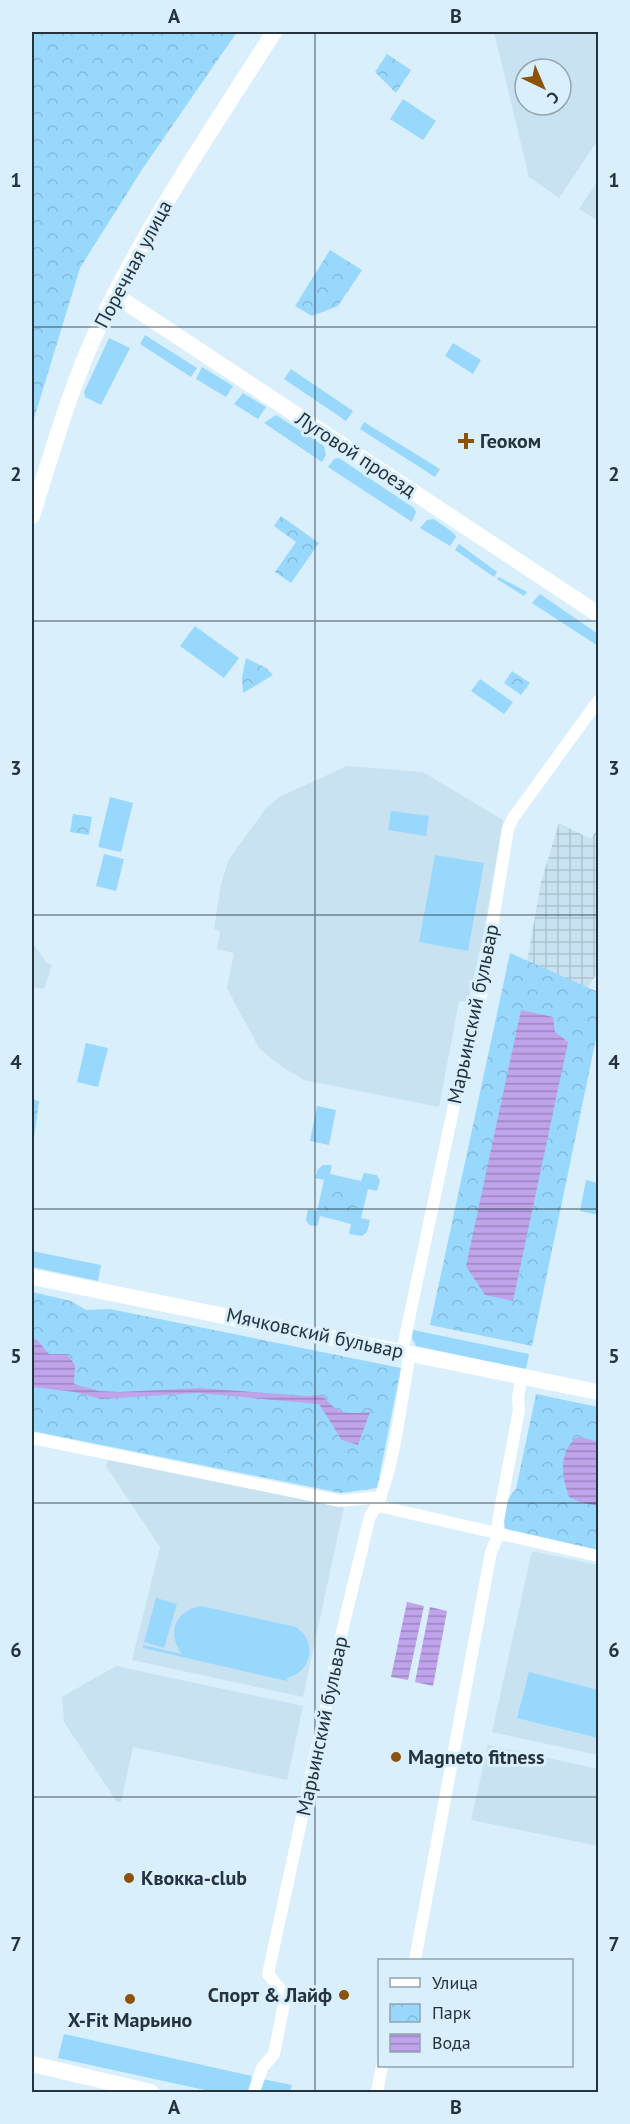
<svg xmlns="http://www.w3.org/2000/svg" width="630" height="2124" viewBox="0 0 630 2124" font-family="'PT Sans',sans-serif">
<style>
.built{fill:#c8e2f1;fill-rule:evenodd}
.industrial{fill:url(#industrial-grid)}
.green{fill:#99d8fd}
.park{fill:url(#park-crowns)}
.water{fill:url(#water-rules)}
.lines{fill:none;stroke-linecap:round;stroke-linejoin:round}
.street{stroke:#fff;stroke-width:12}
.secondary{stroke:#fff;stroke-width:16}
.grid{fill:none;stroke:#25333c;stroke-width:1.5;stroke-opacity:0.55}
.poi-dot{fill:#8c540a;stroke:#d9effc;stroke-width:2}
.labels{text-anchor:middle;stroke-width:6;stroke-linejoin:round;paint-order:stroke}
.street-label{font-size:20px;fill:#25333c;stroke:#d9effc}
.poi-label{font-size:20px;font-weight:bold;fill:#25333c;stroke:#d9effc;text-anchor:start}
.neatline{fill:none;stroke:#25333c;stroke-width:2}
.grid-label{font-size:20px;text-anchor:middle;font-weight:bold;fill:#25333c}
</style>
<defs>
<pattern id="industrial-grid" width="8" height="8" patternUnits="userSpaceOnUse" patternTransform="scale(1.5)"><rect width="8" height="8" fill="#c8e2f1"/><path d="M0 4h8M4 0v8" fill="none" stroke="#acc2d0"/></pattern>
<pattern id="park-crowns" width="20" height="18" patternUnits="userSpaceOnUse" patternTransform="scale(1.5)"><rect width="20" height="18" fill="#99d8fd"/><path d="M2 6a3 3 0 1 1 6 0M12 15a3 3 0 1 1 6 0" fill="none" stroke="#84bada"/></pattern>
<pattern id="water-rules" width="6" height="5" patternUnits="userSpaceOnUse" patternTransform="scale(1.5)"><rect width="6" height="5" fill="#bfa3eb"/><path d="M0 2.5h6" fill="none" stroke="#9b85c0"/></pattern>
</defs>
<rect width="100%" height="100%" fill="#d9effc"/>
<!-- built -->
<g class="built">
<path d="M494,32H598V140L559,198L529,177ZM525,69H561V105H525Z"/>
<polygon points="598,180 598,221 579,209"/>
<polygon points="347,766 423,772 503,820 484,931 468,1002 459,1001 439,1107 304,1080 282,1067 259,1048 227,988 234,953 217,949 220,932 214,929 221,884 229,859 267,807 279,797"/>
<polygon points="32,942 46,962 52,965 44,989 32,987"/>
<polygon points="110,1456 344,1507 303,1697 132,1660 160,1547 106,1466"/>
<polygon points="532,1551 598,1565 598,1755 492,1732"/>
<polygon points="116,1666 303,1706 287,1780 133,1747 121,1802 117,1802 64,1722 62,1697"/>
<polygon points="488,1745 598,1769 598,1846 471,1820"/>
</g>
<!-- industrial -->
<polygon class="industrial" points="559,823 591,839 598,827 598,971 586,991 527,962 541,882"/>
<!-- green -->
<g class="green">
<polygon points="403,99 436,121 423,140 390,119"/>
<polygon points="145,335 197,368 191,377 140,344"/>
<polygon points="109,338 130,348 101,405 85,397 84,392"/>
<polygon points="453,343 481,360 473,374 445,356"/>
<polygon points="202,367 233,386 226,397 196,379"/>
<polygon points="291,369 353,411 346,421 284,379"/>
<polygon points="243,393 266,407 258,419 234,404"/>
<polygon points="276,415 324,446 326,455 322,462 264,423"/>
<polygon points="364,422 440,469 435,477 360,429"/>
<polygon points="339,458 414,508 416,512 412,522 328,467 334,459"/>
<polygon points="434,519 455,534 456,537 450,546 420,528 427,520"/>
<polygon points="459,544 497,572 494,577 455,550"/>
<polygon points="499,577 527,592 524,596 497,579"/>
<polygon points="540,594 598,634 598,646 532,603"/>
<polygon points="195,626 239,658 224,678 180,646"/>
<polygon points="480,679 513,702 504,714 471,691"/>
<polygon points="110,797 133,803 121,852 98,847"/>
<polygon points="391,811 429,816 426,836 388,830"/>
<polygon points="104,854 124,859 116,891 96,886"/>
<polygon points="435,855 484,863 468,951 419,942"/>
<polygon points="86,1043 108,1048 98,1087 77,1082"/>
<polygon points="317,1106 336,1110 329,1145 310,1141"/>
<polygon points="323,1165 332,1165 330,1174 361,1181 364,1173 377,1175 380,1181 377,1191 368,1189 361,1218 370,1220 367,1232 362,1236 349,1234 351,1224 320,1216 317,1226 309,1225 306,1220 308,1209 317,1211 324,1180 315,1178 318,1169"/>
<polygon points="586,1180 598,1183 598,1215 580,1211"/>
<polygon points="32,1251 101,1265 98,1281 32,1267"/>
<polygon points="413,1330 529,1354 526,1369 416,1346 412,1338"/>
<polygon points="156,1598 177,1604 164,1648 144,1642"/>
<path d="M201,1606L296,1627C318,1642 312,1672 287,1678V1681L143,1648V1645L182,1654C166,1633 175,1611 201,1606Z"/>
<polygon points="529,1672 598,1690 598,1738 517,1718"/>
<polygon points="64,2034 252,2076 249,2092 214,2092 58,2058"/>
<polygon points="262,2079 292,2085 290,2092 258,2092"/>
</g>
<!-- park -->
<g class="park">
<polygon points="32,32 237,32 143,168 80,268 32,425"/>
<polygon points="387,54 411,70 396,93 375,72"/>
<polygon points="330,250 362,270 338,306 312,316 295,306"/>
<polygon points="281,516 319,543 291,583 275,572 296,542 274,526"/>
<polygon points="246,658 266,668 273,675 243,693 242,677"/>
<polygon points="512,671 530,683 521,695 504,683"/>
<polygon points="73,814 92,817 89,835 70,832"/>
<polygon points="510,953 598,992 598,1029 532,1346 430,1325"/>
<polygon points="32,1099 39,1101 33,1146 32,1146"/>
<polygon points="330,1181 362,1188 354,1218 323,1211"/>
<polygon points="32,1292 71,1301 86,1310 110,1309 401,1368 377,1488 341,1493 32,1431"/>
<path d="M536,1394L598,1407V1551L504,1531C500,1515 505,1501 516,1489Z"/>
</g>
<!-- water -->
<g class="water">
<polygon points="521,1010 553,1017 555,1032 568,1042 513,1301 485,1295 466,1266"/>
<path d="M32,1339L37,1340L49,1354H67L75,1365L74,1384L99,1391L119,1392L200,1388L307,1396L322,1395C339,1415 344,1414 370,1412L358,1445L342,1440L319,1404L197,1393L101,1399L75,1392L32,1387Z"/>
<path d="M582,1437L598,1442V1506L580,1502L569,1497C562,1476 558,1456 575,1438Z"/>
<polygon points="407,1602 424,1606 408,1680 391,1677"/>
<polygon points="430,1607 447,1611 433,1686 415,1682"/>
</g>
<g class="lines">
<!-- street -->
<g class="street">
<polyline points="402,1352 456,1096 473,1021 480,1000 508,829 513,818 598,701"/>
<polyline points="32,1438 340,1501 381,1497"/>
<polyline points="378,1506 598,1556"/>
<polyline points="415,1960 491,1552 499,1534 498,1521 519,1410 518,1397 522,1376"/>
<path d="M254,2092L262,2068L274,2054L284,2003L280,1989L268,1974L344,1623L370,1516C393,1487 402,1393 410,1353"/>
<polyline points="377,2092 382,2066"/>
</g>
<!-- secondary -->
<g class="secondary">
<polyline points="115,295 598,614"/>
<path d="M32,516C52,453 70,388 98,328C147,224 213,128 274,32"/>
<polyline points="32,1277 598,1392"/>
<polyline points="32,2064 151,2092"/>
</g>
</g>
<!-- grid -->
<path class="grid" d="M315,32V2092M32,327H598M32,621H598M32,915H598M32,1209H598M32,1503H598M32,1797H598"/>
<!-- markers -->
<g class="poi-dot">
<path d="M463 432h6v6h6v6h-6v6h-6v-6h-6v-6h6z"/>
<circle cx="396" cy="1757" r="6"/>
<circle cx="129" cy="1878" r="6"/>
<circle cx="344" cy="1995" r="6"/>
<circle cx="130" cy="1999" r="6"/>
</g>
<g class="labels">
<!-- street labels -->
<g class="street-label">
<text transform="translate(133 264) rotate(-62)" y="7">Поречная улица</text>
<text transform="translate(356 454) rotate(33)" y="7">Луговой проезд</text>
<text transform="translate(473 1014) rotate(-78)" y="7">Марьинский бульвар</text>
<text transform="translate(315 1333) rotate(12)" y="7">Мячковский бульвар</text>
<text transform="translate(322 1726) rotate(-78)" y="7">Марьинский бульвар</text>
</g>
<!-- poi labels -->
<g class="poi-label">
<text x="480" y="448">Геоком</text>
<text x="408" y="1764">Magneto fitness</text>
<text x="141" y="1885">Квокка-club</text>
<text x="332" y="2002" text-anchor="end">Спорт &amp; Лайф</text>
<text x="130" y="2027" text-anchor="middle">X-Fit Марьино</text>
</g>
</g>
<!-- border -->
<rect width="630" height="2124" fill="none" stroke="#d9effc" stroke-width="66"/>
<!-- legend -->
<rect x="378" y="1959" width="195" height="108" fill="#d9effc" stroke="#91a4af" stroke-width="1.5"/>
<rect x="390" y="1978" width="30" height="9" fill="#ffffff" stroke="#91a4af" stroke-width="1.5"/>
<text x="432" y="1989" font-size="18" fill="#25333c">Улица</text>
<rect x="390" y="2004" width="30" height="18" fill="url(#park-crowns)" stroke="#91a4af" stroke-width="1.5"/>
<text x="432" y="2019" font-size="18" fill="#25333c">Парк</text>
<rect x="390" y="2034" width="30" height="18" fill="url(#water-rules)" stroke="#91a4af" stroke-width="1.5"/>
<text x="432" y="2049" font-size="18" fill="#25333c">Вода</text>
<!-- north arrow -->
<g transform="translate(543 87) rotate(136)"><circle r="28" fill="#d9effc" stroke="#91a4af" stroke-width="1.5"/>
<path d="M0-4.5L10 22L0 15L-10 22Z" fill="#8c540a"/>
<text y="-9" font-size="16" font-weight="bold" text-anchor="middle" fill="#25333c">С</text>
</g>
<rect x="33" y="33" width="564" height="2058" class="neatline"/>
<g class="grid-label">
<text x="174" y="23">A</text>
<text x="456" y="23">B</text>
<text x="16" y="187">1</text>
<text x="614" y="187">1</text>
<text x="16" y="481">2</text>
<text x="614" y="481">2</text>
<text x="16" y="775">3</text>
<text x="614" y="775">3</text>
<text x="16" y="1069">4</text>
<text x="614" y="1069">4</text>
<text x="16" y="1363">5</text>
<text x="614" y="1363">5</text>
<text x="16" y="1657">6</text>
<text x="614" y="1657">6</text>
<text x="16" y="1951">7</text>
<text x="614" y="1951">7</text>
<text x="174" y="2114">A</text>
<text x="456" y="2114">B</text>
</g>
</svg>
